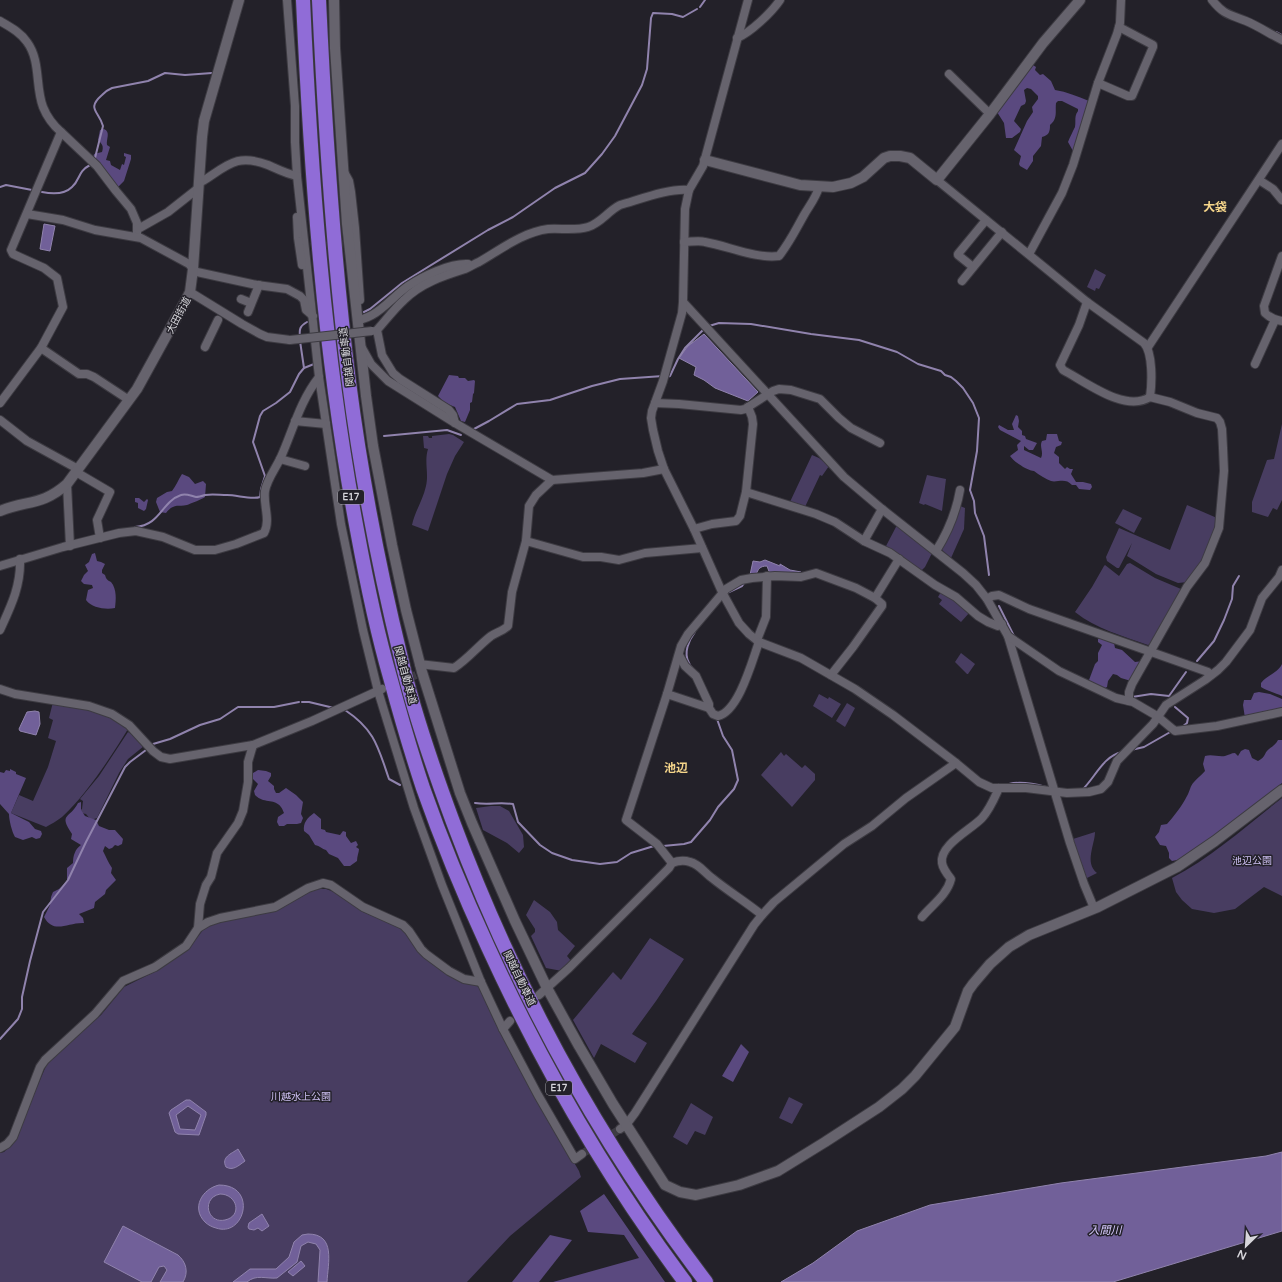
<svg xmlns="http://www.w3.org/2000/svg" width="1282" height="1282" viewBox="0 0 1282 1282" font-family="'Varela Round','Noto Sans JP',sans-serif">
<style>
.green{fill:#483d61}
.forest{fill:#5a497f}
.water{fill:#716099;stroke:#9083ad;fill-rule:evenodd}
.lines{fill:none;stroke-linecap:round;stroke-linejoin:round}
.stream{stroke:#9083ad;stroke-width:2}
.minor-tunnel{stroke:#3e3c44;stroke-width:8;stroke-dasharray:8 4;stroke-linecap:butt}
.minor-casing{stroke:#3d3b42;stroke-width:10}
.tertiary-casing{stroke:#3d3b42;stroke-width:12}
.motorway-casing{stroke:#3d3b42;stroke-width:16}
.minor{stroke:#66636d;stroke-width:8}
.tertiary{stroke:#66636d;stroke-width:10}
.motorway{stroke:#906cd7;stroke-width:14}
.minor-bridge-casing{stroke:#3d3b42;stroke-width:10;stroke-linecap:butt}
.minor-bridge{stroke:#66636d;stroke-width:8}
.labels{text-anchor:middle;stroke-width:3;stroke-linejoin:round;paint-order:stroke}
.shield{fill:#232129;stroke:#a1a0a6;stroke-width:1}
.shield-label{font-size:9px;font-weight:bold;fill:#d7d6db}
.street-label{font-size:10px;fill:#d7d6db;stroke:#232129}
.park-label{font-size:10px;fill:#cec0f2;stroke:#232129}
.water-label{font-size:11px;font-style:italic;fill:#d7cafd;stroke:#232129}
.quarter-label{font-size:12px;font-weight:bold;fill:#f5d58a;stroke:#232129}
</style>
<rect width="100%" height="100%" fill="#232129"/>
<!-- green -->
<g class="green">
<polygon points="1095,269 1106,275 1099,289 1096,288 1095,291 1087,287"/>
<polygon points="1282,424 1282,500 1277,510 1273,508 1268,517 1252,512 1252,502 1267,460 1274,459"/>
<path d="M449,434L453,435L464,442L455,456L447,474L428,531L412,525C415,511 423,500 426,486C429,473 424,462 428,449L424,448L423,436H428L429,438H432V436Z"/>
<polygon points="812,455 819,458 829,466 822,476 820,475 804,509 789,504"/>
<polygon points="927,475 946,479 942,511 925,504 924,505 919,503"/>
<path d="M1187,505L1217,518C1215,542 1202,563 1188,582L1178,583L1156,574L1127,556L1132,543L1119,568H1117L1107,561L1106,557L1119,528L1170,550Z"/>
<polygon points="960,506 965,508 964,529 951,558 941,549"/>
<polygon points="1123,509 1142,518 1134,533 1115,523"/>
<polygon points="897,525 932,553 925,567 921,571 885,548"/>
<path d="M1130,563L1155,578L1181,589L1183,591L1153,643L1148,645C1123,636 1096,629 1075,612L1092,587L1104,566L1105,565L1119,576L1127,564Z"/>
<polygon points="942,590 970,612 961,622 939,604 942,600 938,597"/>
<polygon points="961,653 975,664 968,674 967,674 955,662"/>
<polygon points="819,694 828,699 829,697 841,704 832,718 813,706"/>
<path d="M53,702L103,714L115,719L128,729C110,758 87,794 62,817C57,821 51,824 46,827L11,813L19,795L33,801L48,767L56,741L48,738L53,720L49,718Z"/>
<polygon points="847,703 855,708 845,727 836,721"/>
<polygon points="128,732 136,737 144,746 128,759 119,773 97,818 91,820 86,814 77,812 82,809 83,801 80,799 99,776"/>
<polygon points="781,752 784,756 786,754 802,768 805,765 815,774 815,780 792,807 761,775"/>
<path d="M1282,798V896L1264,887L1235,909L1214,913L1192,909L1182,900L1176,892L1172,878C1212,857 1246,826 1282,798Z"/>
<polygon points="491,806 500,806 509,811 523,835 524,847 519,853 507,843 483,830 476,808"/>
<path d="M1095,832C1095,844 1084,863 1097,873L1087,878L1086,877L1073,839Z"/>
<polygon points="320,889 326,889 337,893 363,912 397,926 405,931 413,944 423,956 481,988 541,1106 579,1171 581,1177 510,1236 467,1282 0,1282 0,1153 4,1152 13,1143 46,1066 51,1058 101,1015 124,987 154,972 189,948 203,930 214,923 271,911 313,890"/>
<polygon points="534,900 550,912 557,922 558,930 575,946 567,956 572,962 562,971 546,968 531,936 535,932 535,929 526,915"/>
<polygon points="650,938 684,959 656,1001 632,1034 647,1043 635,1063 601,1044 594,1058 573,1020 613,972 621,980"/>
<polygon points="789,1097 803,1104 792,1124 779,1118"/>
<polygon points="691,1103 713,1117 705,1135 695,1131 687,1145 673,1137"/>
</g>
<!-- forest -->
<g class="forest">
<path d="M1033,65L1036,67L1035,70L1040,75L1043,74L1051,81L1055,90C1067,92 1077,96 1089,101L1073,151L1068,142C1070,137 1073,131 1075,127C1076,121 1074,116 1078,111V109L1062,101H1058L1056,103C1055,112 1058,118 1050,125C1050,132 1049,135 1042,137L1041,146L1033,156V161L1027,170L1020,166L1019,164L1021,156L1014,150L1027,121L1033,112L1032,107L1038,99V96L1031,89L1027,88L1024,90L1026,101L1025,104L1021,106L1014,121L1021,129L1020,132L1012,138H1006L1004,123L997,112L1030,66Z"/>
<path d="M104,129C111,132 106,139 107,145L110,147L106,160L110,161L111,165L120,170L122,164L124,165L126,157L124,156V153L131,155V159L124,181L118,187L115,186L100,163L93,158L94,154L102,152C104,146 102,144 98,140L100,130Z"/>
<polygon points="449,375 458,376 459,378 465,378 468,381 474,380 475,381 474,393 473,394 472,402 470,403 470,410 465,422 461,421 455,407 445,403 438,396"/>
<path d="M1016,415L1018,416L1019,421L1018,427L1022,431V435L1025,436L1026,439L1037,443L1033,450H1029L1024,446V450L1041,458C1044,452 1039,446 1042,441L1046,440L1047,434H1057L1059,441L1062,442L1061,445L1056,447L1054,453L1059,457V463L1065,469L1067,467L1070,469H1073L1071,474L1076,482H1083L1091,484L1092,487L1090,490L1079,489L1076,485H1072C1065,477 1057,483 1051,481C1046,479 1039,475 1034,471C1028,471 1014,462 1010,456L1018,450L1017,445L1021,441L1000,430L998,427L999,425L1008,430H1014L1012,424Z"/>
<path d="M182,474L189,477L195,484L203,481L206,484L205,497C202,499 190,504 187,505C177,507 174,503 166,513L160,512L156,502L157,498L167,492L172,491C176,486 178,480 182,474Z"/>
<polygon points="135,498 139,498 144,502 147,499 148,500 146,509 144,511 138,508 138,503 135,502"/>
<path d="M95,553L97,561L101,562L105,564L102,570V573L105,575L106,578C107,580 109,581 111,582C117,589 116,600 115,608C106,610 92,608 86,600L88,590L93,588L92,585L84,584L81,581L84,575L88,571L85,565L89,562L92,554Z"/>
<polygon points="1100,638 1114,643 1115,648 1122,650 1135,662 1143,661 1131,681 1121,678 1117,675 1113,674 1108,681 1107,687 1105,688 1091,683 1089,680 1095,664 1098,661 1098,653 1102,645 1098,642 1098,639"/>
<path d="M1282,664V696C1276,693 1265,690 1261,687V683C1267,675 1278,673 1282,664Z"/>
<polygon points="1259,692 1270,694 1282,699 1282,709 1245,718 1243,705 1244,700 1251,700 1254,693"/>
<path d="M1278,740H1282V783L1245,813L1240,815L1233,823L1182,859L1172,861L1169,858V853L1166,846L1160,845L1155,837L1159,832L1161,825L1167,824C1174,816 1182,806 1187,796C1190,791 1190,786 1194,782C1197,778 1202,775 1205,771L1203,764L1205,756C1212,754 1218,757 1225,756C1229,755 1231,753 1235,753L1238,756L1241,751L1245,749L1249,750L1252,758L1258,761C1267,756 1263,754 1269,749C1273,746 1276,744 1278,740Z"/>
<path d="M10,769L16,772V774L26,778L11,813L29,822L35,829L41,831L42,834L40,838L36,839L32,837L23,840L15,837C12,832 9,820 9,814L0,804V772L4,773L6,770L10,771Z"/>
<path d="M258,770L266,771L271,773V776L268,781L274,786V789L276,793H279L286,788L296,795L303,802L301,814L303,818L301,823L297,824H287L284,826H279L277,822L278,817L284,813C280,801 273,802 263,800C260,799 257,797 255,795L254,791L258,784L252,778L253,773Z"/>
<path d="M81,802V810L85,816L96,820L99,826L109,830H115L123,839L122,844L118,846L115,845L112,848L109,849L105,846L103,851C106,857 108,862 112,868L111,873L116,880L106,890L105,894L95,902L94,908L79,914L83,918L84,923C68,922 54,935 44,917L50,905L51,897L53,892L59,889L67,881V868L73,863C73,856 75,849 81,845L71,839L72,834C58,813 70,819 78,803Z"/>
<path d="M314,813L321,819V829L325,830L326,832L340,835L343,831L346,832V836L351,843L356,841L358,845L356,847L359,849C359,852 357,856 357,861L350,866H344L338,858L329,854L326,850C322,849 320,846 315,845L309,835L304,831C303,823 307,818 314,813Z"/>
<polygon points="741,1044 749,1052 733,1082 722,1076"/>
<polygon points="604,1194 665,1282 553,1282 639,1258 624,1235 588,1232 580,1211"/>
<polygon points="550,1235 572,1240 539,1282 512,1282"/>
</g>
<!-- water -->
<g class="water">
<polygon points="44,224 55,226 50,251 40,249"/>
<polygon points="704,334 758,392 748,401 715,388 704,380 694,375 696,367 679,358 688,346"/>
<path d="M765,560L780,566V564L790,570L801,572L800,574H770L767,566C760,566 758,569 756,575H750L753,561L760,562Z"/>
<polygon points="35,711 39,712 40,724 36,735 20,731 19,729 27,712"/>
<path d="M186,1100H190L206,1112V1115L199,1135L178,1134L175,1132L169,1113L171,1110ZM188,1106L201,1115L195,1130L180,1129L176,1115Z"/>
<path d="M238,1149L245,1161C238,1166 233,1171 226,1167C221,1157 231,1154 238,1149Z"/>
<polygon points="1282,1152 1282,1231 1113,1282 781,1282 813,1263 857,1231 930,1205 1061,1183 1266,1156"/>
<path d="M219,1185C258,1185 245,1238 216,1228C212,1227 208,1225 205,1222C191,1208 202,1189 219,1185ZM220,1194C237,1194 243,1216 225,1220C207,1224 201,1198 220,1194Z"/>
<polygon points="262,1214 269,1226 262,1231 258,1228 254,1230 249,1229 248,1227 249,1223"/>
<path d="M123,1226L178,1255C186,1262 189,1272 183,1282H160L167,1270L164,1266L159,1267L151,1282H142L104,1262Z"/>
<path d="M308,1234C336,1234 328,1263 327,1282H318L320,1250L316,1244L308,1242L301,1246L297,1262L277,1278C266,1279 256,1274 247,1282H233L250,1269H276L289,1257L294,1242L302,1235Z"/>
<polygon points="301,1261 305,1266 293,1276 288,1272"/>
</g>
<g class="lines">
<!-- stream -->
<g class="stream">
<polyline points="700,7 705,0"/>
<polyline points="1276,32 1282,35"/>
<path d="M95,158L103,126C99,111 86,109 102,95C105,92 107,90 112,88L148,81L165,73L185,75L212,73"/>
<polyline points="0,187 6,185 32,190"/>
<path d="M42,192C52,194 64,195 72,187C81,179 77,172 90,165"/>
<polyline points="364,312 370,309 402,283 488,230 513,217 555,188 585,173 602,154 615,136 642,85 647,69 651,18 653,13 672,14 683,17 697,9"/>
<polyline points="709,326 719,323 751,324 811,334 859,340 897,352 918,364 941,371 945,375 951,377 956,381 963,388 973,403 979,418 977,451 970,490 974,501 975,513 984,536 989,575"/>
<path d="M300,337C299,329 300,326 307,322"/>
<polyline points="300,341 304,368"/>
<polyline points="667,377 670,376 678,359 685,348 704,329"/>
<polyline points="474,429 489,421 517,404 550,400 592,386 620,379 663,376"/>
<polyline points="384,436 447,430 461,435"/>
<path d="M135,527C161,525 161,502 181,495C186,493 191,496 196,497C199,497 202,496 205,495C212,494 220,495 227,495C237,495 252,500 260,497L261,489L265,476L253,442L260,416L263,411L276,403L290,392L299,374L304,368L314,364"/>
<polyline points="727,593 742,586 745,582"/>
<polyline points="999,606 1014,636"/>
<path d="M695,632C689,640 683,653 689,663C690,666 693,668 695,671"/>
<polyline points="1197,661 1214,641 1224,620 1232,599 1233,586 1239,576"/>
<polyline points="1132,697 1151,694 1169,696 1186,672"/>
<polyline points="302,702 309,702 334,708"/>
<polyline points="1175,707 1188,718 1187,723 1182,727"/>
<path d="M345,710C375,730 378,747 389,779L400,785"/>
<polyline points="153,744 170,739 200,725 220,719 238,707 274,707 299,702"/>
<polyline points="1131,750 1144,747 1172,731"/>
<path d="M1009,784C1021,781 1035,784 1046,787"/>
<path d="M1082,790C1095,778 1103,756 1122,752"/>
<path d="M475,803C488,805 500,802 513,804L518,822L540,845L552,853L572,860L600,864L617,862L631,853L654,846"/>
<polyline points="663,846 684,844 691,842 710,820 718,807 734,789 738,780 732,750 723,736 717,719"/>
<polyline points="0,1039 18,1019 22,1009 22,997 30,961 43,912 68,880 86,842 125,767 130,762 146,750"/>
</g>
<!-- minor-tunnel -->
<g class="minor-tunnel">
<polyline points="299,248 355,243"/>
<polyline points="389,686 416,675"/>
<polyline points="582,1154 620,1129"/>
</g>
<defs>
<g id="minor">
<polyline points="287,0 295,106 295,142 297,176 319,377 341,524 363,630 378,691 414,808 442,885 481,982 503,1029 538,1095 575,1159 582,1154"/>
<polyline points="748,0 703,166 689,190 685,209 683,302 844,477 882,509 963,573 976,585 987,599 1008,636 1070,843 1084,884 1094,908"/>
<path d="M1212,0C1224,15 1229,14 1246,21C1258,26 1270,34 1282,40"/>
<path d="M0,21C10,27 20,32 27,42C41,61 35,86 43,107C47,117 53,125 61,132L11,250L13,254L44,268L57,278L63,307L41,348L0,403"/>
<path d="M737,38C750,33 772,12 780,0"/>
<polyline points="949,74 990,114"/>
<polyline points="1098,83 1128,96 1132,96 1153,47 1153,45 1119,27"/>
<polyline points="61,132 97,166 116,191 131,209 137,223 137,237"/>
<polyline points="344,172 349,181 351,192 355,228 360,300"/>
<path d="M937,180L1087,302L1144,343C1153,353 1152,383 1150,397"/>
<polyline points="1259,180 1273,189 1282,200"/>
<path d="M199,181H203C228,165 237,153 268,165C277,169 287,174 297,176"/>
<polyline points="27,214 63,220 95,230 141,238 189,264 193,269 197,272 257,285 287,289 300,296 304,300 306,310 313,316"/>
<polyline points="297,217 298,238 302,265"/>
<polyline points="138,229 168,212 196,190 198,190"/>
<path d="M684,242C691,242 699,240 705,242C728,246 756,259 779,256C790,242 795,231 804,215C809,206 816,198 819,187"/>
<polyline points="1029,254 1062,193 1073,165 1098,83 1117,34 1120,23 1121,0"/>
<path d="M1282,256L1264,306L1265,313C1270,318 1275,320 1282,321"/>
<polyline points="973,267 958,255 958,254 986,220"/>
<polyline points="962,281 1002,232"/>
<polyline points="190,292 242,324 260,334 267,337 290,340"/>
<polyline points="241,299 251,303"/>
<polyline points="683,302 682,313 663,381 652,411 651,418 653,430 658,451 664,469 694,529 722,592 739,623 749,634 759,642 801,658 855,689 893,715 956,763"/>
<path d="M1087,302L1079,325L1061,363L1060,365L1063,370C1086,382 1125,413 1150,397L1170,402L1197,413L1217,418L1220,422L1222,429L1223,448L1224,471L1219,528L1205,563L1187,587L1132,684L1129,692V701"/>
<polyline points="248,312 259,285"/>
<path d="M357,321C362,319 367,318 372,315C385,308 395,295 408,286C423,276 450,263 468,264"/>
<polyline points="205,347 218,320"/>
<polyline points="1148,347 1282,144"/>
<polyline points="41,348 79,374 87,374 94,377 129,400"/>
<polyline points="362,348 371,364 388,381 455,423 552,480 643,473 664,469"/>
<polyline points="1255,364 1275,320"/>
<polyline points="655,403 679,404 741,410 745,409 773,391 779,389 791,390 820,399 839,418 851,428 880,443"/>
<polyline points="0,420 27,441 78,469"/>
<polyline points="295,421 326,424"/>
<path d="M455,423L453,415L449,410L400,379L393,373L382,355L377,330C386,320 394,309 404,300C421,283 443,276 465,269C470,267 474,264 479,262C500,250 523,232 548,229C561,228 575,231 588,227C601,223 608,211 620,205C641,199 669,188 689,190"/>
<polyline points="280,459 305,466"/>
<polyline points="76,472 110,492 97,520 100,538"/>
<polyline points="67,484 70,546"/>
<polyline points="746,492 816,514 835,522 864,541 890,553 935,585 956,597 978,616 988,622 998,626 1002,624"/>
<polyline points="694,529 712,524 736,521 740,516 746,492 753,424 752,417 748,407"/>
<polyline points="526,541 583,557 601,557 619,560 645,553 702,548"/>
<polyline points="864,541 882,509"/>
<path d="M936,551C948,532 956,513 960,490"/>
<path d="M0,566L63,547L119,533L136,531L163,537L195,550H215L236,544L264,533C271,520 263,505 265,491C267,479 276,468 281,457C293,430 300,401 319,377"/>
<polyline points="987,599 992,596 999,595 1029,609 1208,672 1211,675"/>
<path d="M0,630C11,606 21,586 20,559"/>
<polyline points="1008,636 1059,671 1116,698 1133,702 1157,716 1175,731 1217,726 1282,712"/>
<polyline points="757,640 766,617 767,576"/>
<path d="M679,655L685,666L696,676L709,704V708L713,714L718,716C739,711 752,661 759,642"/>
<path d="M419,664L454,668C468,659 478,646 491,636C497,632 503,631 508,626L512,592L526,541L529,506L536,495L552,480"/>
<polyline points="831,675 853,647 882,606 882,604 875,598 899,559"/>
<polyline points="0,689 15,694 89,706 112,714 129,725 153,751 161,757 170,759 253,745 312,721 382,689"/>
<polyline points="667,694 709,708"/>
<polyline points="672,863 657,844 626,820 667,694 681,646 688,634 726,589 741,580 752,578 775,576 801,577 816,573 856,588 875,598"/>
<path d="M922,917C932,905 947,895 951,879C947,874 943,869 942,863C939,845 972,829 982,818C990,809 994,799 999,788"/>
<polyline points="198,928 200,904 206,885 211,877 217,853 238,823 243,811 248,782 248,762 253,745"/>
<path d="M539,995L569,968L669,868L672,863C677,861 684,860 690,862C699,864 705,873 712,878C728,891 746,902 762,915"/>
<polyline points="503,1029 510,1021"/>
<polyline points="620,1129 626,1125 635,1113 754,925 762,915 774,902 844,844 872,826 906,798 956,763 979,782 992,788 1026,788 1067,793 1089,792 1101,789 1108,782 1117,761 1153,724 1166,705 1205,680 1218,670 1226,662 1250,630 1262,598 1279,577 1282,570"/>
<polyline points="0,1148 7,1144 13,1137 40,1067 45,1060 95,1014 123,981 155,967 186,946 198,928 208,922 220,918 275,907 308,888 323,883 331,885 363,907 403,925 409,931 421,949 426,954 449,971 464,979 481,982"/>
</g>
<g id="tertiary">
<polyline points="334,0 335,48 347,224 366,396 373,446 392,545 406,610 422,672 460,793 472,823 515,921 547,988 579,1046 613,1104 665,1185 680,1192 696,1195 739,1185 778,1171 825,1142 879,1107 902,1089 915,1076 955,1027 968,991 973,984 990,964 1009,947 1029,935 1098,907 1177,867 1215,841 1282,790"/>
<polyline points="705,160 800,185 833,187 851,183 863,177 884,158 890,156 900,156 910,158 937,180 990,114 1043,43 1080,0"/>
<path d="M0,511C27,500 42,506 67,484L137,389L186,300L190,292L193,269L202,137L204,121L239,0"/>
</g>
<g id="motorway">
<path d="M303,0C311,178 324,355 357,530C366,579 376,629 390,677C400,714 411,752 423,788C442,842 464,895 488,947C542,1065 607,1178 685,1282"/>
<path d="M319,0C325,128 333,256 349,382C361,475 379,568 401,658C414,714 433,768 453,822C514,986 599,1142 706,1282"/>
</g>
</defs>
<!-- minor casing -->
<use href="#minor" class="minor-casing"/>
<!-- tertiary casing -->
<use href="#tertiary" class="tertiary-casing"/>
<!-- motorway casing -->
<use href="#motorway" class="motorway-casing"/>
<!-- minor -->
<use href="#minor" class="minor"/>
<!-- tertiary -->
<use href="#tertiary" class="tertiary"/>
<!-- motorway -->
<use href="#motorway" class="motorway"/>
<defs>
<polyline id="minor-bridge" points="290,340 372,331"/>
</defs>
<!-- minor-bridge casing -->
<use href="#minor-bridge" class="minor-bridge-casing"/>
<!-- minor-bridge -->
<use href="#minor-bridge" class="minor-bridge"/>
</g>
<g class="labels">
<!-- shield labels -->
<g class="shield">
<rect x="338" y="490" width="26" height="14" rx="3"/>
<rect x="546" y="1081" width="26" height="14" rx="3"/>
</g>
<g class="shield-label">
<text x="351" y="500">E17</text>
<text x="559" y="1091">E17</text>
</g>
<!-- street labels -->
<g class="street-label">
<text transform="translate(178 315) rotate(-62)" y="4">大田街道</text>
<text transform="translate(346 357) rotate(-97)" y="4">関越自動車道</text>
<text transform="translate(406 675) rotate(75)" y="4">関越自動車道</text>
<text transform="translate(520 978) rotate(64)" y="4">関越自動車道</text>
</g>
<!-- park labels -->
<g class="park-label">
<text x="1252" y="864">池辺公園</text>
<text x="301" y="1100">川越水上公園</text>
</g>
<!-- water labels -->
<g class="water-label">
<text x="1105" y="1234">入間川</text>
</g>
<!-- quarter labels -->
<g class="quarter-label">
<text x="1215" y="211">大袋</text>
<text x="676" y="772">池辺</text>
</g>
</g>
<!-- north arrow -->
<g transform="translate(1246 1246) rotate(205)" stroke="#232129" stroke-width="3" paint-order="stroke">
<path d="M0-3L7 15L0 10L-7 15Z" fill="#d7d6db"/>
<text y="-6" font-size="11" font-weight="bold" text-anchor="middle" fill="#d7d6db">N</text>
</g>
</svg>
